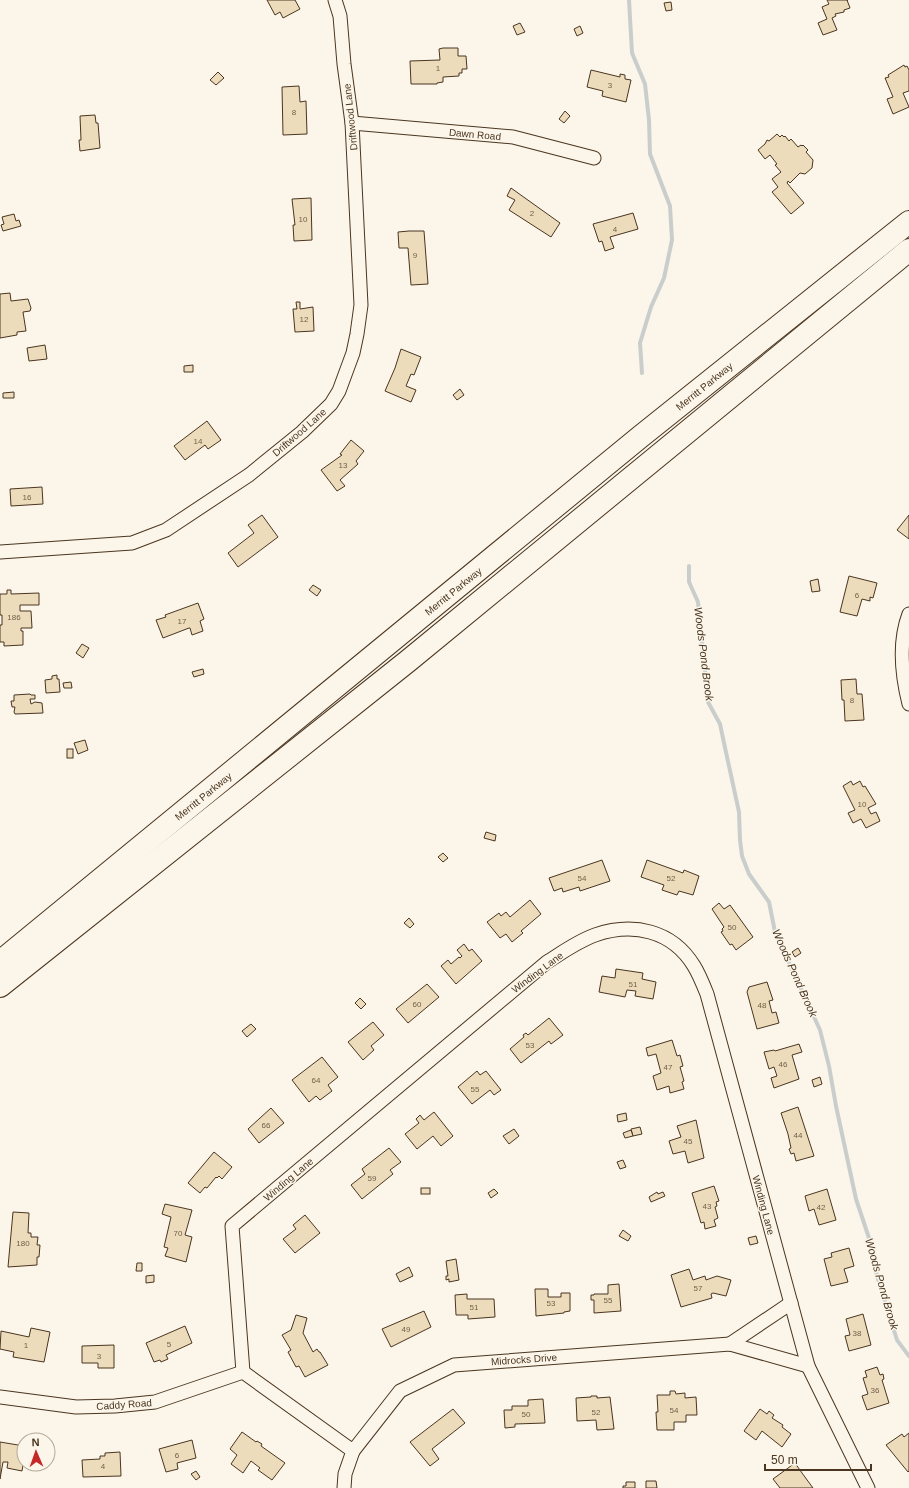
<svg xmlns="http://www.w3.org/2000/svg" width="909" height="1488" viewBox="0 0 909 1488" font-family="Helvetica,sans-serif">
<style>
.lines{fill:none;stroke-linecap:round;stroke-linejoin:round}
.stream{stroke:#c9cecd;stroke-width:4}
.building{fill:#ecdcbc;stroke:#4a3520}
.street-casing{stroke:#4a3520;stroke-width:15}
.highway-casing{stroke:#4a3520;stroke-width:24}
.street{stroke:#fbf6e9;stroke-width:13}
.highway{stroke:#fbf6e9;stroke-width:22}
.labels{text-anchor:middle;stroke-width:3;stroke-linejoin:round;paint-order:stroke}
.number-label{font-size:8px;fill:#725f47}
.street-label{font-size:10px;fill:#4a3520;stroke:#fbf6e9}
.water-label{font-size:11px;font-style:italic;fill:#4a3520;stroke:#fbf6e9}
</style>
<rect width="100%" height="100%" fill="#fbf6e9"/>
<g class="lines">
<!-- stream -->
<g class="stream">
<polyline points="629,0 632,53 645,84 649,120 650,154 670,206 672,240 664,278 651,307 640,343 642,373"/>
<polyline points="689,566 689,582 698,602 708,702 720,724 724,743 739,812 740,840 742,856 749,874 769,902 775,932 820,1030 829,1066 836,1106 856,1199 872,1247 877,1276 897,1340 909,1356"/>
</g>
</g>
<!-- building -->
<g class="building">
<polygon points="267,0 295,0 300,9 283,18 280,12 275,15"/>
<polygon points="827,0 848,0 847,0 850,8 844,10 844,12 835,14 836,16 832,18 837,30 823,35 818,23 827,19 822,7 829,4"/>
<polygon points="671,2 672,10 666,11 664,3"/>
<polygon points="520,23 525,32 517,35 513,26"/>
<polygon points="580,26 583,33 577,36 574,29"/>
<polygon points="443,48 458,48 458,56 466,56 467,69 462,69 462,73 459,73 459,76 443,77 443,82 437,83 437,84 411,84 410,61 440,60 439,49"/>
<polygon points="904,65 905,67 907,66 909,70 909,91 903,93 909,107 893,114 887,99 893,97 885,78 889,77 888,75"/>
<polygon points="591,70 620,77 620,74 625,75 625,79 631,80 626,102 602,96 603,91 587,87"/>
<polygon points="218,72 224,78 216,85 210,80"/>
<polygon points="299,86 300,102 306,101 307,134 283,135 282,87"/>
<polygon points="565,111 570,116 564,123 559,119"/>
<polygon points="95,115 96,123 98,123 100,148 80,151 79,140 81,140 80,116"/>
<polygon points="777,134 780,137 782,135 784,137 785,136 789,141 791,139 798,147 801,145 802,146 803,145 808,150 806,152 813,160 812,168 805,174 800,173 790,183 788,181 787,183 804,203 791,214 772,192 778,187 772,179 781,172 775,165 777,164 770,155 765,159 758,150 765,144 767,140 769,141"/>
<polygon points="511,188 560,223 551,237 509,210 515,200 507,196"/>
<polygon points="311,198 312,240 294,241 293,225 295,225 292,199"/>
<polygon points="633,213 638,229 610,237 614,248 605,251 602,241 599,242 593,224"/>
<polygon points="14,214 16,221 19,220 21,226 3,231 1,225 4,224 2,217"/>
<polygon points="409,231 424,231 428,284 411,285 408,248 399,248 398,232"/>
<polygon points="10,293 11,301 28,299 31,308 30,311 23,312 26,331 17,332 17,335 0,338 0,294"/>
<polygon points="296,302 300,302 300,309 313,307 314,331 295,332 293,309 297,309"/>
<polygon points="45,345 47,359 29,361 27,348"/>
<polygon points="401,349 421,357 414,375 411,374 406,386 416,390 411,402 385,391 395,368"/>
<polygon points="193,365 193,372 184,372 184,366"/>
<polygon points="460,389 464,395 457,400 453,395"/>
<polygon points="14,392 14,398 3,398 3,393"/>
<polygon points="207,421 221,440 208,449 205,445 185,460 174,446"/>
<polygon points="351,440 364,451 356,461 358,464 340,480 345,486 337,491 321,470 342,455 340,454"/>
<polygon points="42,487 43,504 11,506 10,489"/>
<polygon points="262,515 278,537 238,567 228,553 254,533 248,525"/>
<polygon points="909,515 909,539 897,530"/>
<polygon points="849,576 877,583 873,598 870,597 870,601 862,599 857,616 840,612"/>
<polygon points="818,579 820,591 812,592 810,581"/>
<polygon points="313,585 321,590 317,596 309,590"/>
<polygon points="7,590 11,590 11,594 39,593 39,605 20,605 20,611 31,611 32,628 21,628 21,631 23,631 23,645 4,646 4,642 0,642 0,625 2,625 2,615 0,615 0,594 7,594"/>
<polygon points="198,603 204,619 200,621 203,631 192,635 190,628 189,628 163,638 156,620 166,617 165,615"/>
<polygon points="82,644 89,648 83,658 76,653"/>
<polygon points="203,669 204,674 194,677 192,672"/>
<polygon points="57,675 57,679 59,679 60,692 46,693 45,680 52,679 52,676"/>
<polygon points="856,679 857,694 862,694 864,720 845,721 844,700 842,700 841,680"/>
<polygon points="71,682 72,688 64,688 63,683"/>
<polygon points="30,694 31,695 35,695 35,699 30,699 31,704 35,702 42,703 43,713 15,714 14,712 15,707 12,707 11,701 14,701 14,695"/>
<polygon points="85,740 88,750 78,754 74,743"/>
<rect x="67" y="749" width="6" height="9"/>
<polygon points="851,781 853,785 860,781 863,787 865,786 876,804 868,808 871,814 876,812 880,821 866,828 861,819 853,823 848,813 855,810 843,786"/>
<polygon points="486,832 496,835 495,841 484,838"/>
<polygon points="443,853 448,858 443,862 438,857"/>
<polygon points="602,860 610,881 580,891 579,887 563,892 562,888 554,891 549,878"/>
<polygon points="647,860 683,873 684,870 699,876 693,895 679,891 677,895 662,890 664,885 641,877"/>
<polygon points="530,900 541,914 521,931 523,933 512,942 506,934 500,938 487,922 499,913 501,916 506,912 510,917"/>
<polygon points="719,903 724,909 730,905 753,937 736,950 732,944 730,945 721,932 723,931 722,929 724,927 712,909"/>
<polygon points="409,918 414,924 410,928 404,923"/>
<polygon points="464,944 469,951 472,949 482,961 456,984 441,966 448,960 451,964 459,957 460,958 462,956 457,950"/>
<polygon points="798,948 801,953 795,957 792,952"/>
<polygon points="616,969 643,973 642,979 656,982 653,999 635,996 636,991 627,990 625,997 599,992 602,976 615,978"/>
<polygon points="767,982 773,1000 769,1001 772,1013 776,1012 779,1023 757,1029 747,992 749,987"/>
<polygon points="427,984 439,997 408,1023 396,1009"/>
<polygon points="360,998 366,1004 361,1009 355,1003"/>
<polygon points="549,1018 563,1035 551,1044 549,1041 521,1063 510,1049 524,1037 523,1035 526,1033 528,1035"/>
<polygon points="373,1022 384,1035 371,1046 374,1050 363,1060 348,1042"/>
<polygon points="251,1024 256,1029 247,1037 242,1031"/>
<polygon points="672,1040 677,1056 680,1055 683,1066 680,1067 684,1081 682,1082 684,1089 670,1093 669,1086 657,1090 653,1076 661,1073 656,1054 648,1056 646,1048"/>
<polygon points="799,1044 802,1052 792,1055 799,1079 774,1088 771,1078 777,1076 774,1067 769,1069 764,1052 774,1050 775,1051"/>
<polygon points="322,1057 338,1077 328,1085 332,1091 320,1100 316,1096 309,1102 292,1080"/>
<polygon points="477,1071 480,1075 486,1071 501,1090 494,1095 490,1090 472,1104 458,1087"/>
<polygon points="820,1077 822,1084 814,1087 812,1080"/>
<polygon points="798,1107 814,1156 796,1161 794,1153 791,1154 789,1149 791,1148 788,1134 781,1113"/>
<polygon points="271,1108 284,1123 259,1143 248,1129"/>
<polygon points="434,1112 453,1136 441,1146 433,1136 417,1149 405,1134 419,1123 416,1119 420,1115 424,1120"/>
<polygon points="626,1113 627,1120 618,1122 617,1115"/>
<polygon points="696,1120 704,1158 688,1163 685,1151 673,1154 669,1141 681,1137 677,1126"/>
<polygon points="640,1127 642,1134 633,1136 631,1129"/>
<polygon points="514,1129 519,1136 509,1144 503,1136"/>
<polygon points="631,1130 633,1136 625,1138 623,1133"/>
<polygon points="389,1148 401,1162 390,1170 393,1174 362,1199 351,1185 365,1174 362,1169"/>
<polygon points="214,1152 232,1167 222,1179 219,1176 217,1178 216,1177 207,1188 205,1187 200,1193 188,1183"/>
<polygon points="623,1160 626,1167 620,1169 617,1162"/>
<polygon points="714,1186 719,1201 716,1202 717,1206 715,1207 718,1218 714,1220 716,1226 705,1229 704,1222 701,1223 692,1193"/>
<rect x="421" y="1188" width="9" height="6"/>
<polygon points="494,1189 498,1193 491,1198 488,1193"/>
<polygon points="827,1189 836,1220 819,1225 814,1209 809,1211 805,1196"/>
<polygon points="657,1192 658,1194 663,1192 665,1196 651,1202 649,1197"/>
<polygon points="165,1204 192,1210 185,1235 192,1237 186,1262 165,1256 168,1248 164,1247 171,1217 162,1214"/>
<polygon points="13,1212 29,1213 28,1233 31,1233 31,1237 38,1237 37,1245 40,1245 39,1257 37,1257 37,1265 8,1267"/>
<polygon points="305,1215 320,1233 295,1253 283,1239 296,1229 293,1225"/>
<polygon points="623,1230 631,1236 628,1241 619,1236"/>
<polygon points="756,1236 758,1243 750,1245 748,1238"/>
<polygon points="849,1248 854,1266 844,1269 848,1282 831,1286 824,1259 832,1257 831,1253"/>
<polygon points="456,1259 459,1280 449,1282 449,1279 446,1280 446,1276 448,1276 446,1261"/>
<polygon points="137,1263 142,1263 142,1271 136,1271"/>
<polygon points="409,1267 413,1276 400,1282 396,1274"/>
<polygon points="689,1269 693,1280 705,1276 706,1280 717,1276 731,1280 726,1296 713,1293 711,1294 712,1298 681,1307 671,1275"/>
<polygon points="154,1275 154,1282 146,1283 146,1276"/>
<polygon points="619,1284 621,1311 594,1313 594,1300 591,1300 591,1295 594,1295 594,1294 608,1294 608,1285"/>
<polygon points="535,1289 548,1289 548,1297 561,1297 561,1293 570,1293 570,1311 564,1312 564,1313 536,1316"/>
<polygon points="467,1294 467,1299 494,1299 495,1317 468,1319 468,1315 456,1315 455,1295"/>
<polygon points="424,1311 431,1327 391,1347 382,1329"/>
<polygon points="863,1314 871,1345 849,1351 845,1336 850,1335 846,1319"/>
<polygon points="296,1315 307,1318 303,1333 313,1352 317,1349 319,1352 320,1352 328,1365 305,1377 299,1366 296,1367 288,1352 291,1350 282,1335 291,1330"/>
<polygon points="185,1326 192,1343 166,1355 168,1359 161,1362 160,1360 154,1362 146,1343"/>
<polygon points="31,1328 50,1332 44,1362 13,1357 14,1352 0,1349 1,1331 29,1337"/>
<polygon points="114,1345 114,1368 98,1368 98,1363 82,1363 82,1346"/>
<polygon points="877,1367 880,1375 883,1374 884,1379 882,1380 889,1403 867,1410 862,1396 868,1394 863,1378 867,1377 865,1371"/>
<polygon points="670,1391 675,1391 676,1394 685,1393 685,1398 696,1397 697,1415 686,1415 686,1422 674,1422 674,1430 657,1430 656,1412 658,1412 657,1395 670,1395"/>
<polygon points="591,1396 597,1396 597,1398 610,1397 614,1429 597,1430 596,1420 577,1421 576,1398 591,1397"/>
<polygon points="543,1399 545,1423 515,1424 515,1427 505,1428 504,1410 512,1410 512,1406 528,1406 528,1400"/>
<polygon points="453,1409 465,1423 432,1449 439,1459 430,1466 410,1442"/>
<polygon points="760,1409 767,1414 769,1411 774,1415 772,1418 783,1425 782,1427 791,1434 782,1447 762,1431 756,1440 744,1431"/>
<polygon points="242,1432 256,1442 257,1441 262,1444 261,1446 285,1463 272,1480 258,1470 260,1468 251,1461 243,1473 231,1464 237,1455 230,1449"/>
<polygon points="909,1433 909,1471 908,1472 886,1445 902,1434 904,1437"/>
<polygon points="192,1440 196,1458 177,1463 178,1469 166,1472 159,1449"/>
<polygon points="0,1442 24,1446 24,1459 22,1471 7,1468 8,1462 3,1462 0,1479"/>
<polygon points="120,1452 121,1476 83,1477 82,1460 100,1459 100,1456 105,1456 105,1453"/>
<polygon points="795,1463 802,1473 813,1488 780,1488 773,1479"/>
<polygon points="196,1471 200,1477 196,1480 191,1474"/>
<polygon points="646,1481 656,1481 657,1488 646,1488"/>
<polygon points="626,1482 635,1482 635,1488 623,1488 623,1486 626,1486"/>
</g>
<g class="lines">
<defs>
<g id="street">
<polyline points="352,123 513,137 594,158"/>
<polyline points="0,552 132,543 166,530 249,475 302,432 331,404 339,391 353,353 357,334 361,305 352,123 344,64 340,16 335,0"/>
<path d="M909,614C898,643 902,676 909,704"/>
<polyline points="730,1344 791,1303"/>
<path d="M243,1372L232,1226L547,962C563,952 578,941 595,935C633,922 672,930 694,966C699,974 703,984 707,994L808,1366L868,1488"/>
<polyline points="243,1372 353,1451 400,1391 454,1365 730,1344 808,1366"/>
<polyline points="0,1397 76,1407 115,1406 155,1402 243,1372"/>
<polyline points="344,1488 345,1474 353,1451"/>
</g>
<g id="highway">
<polyline points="0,962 640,437 909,222"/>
<polyline points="0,986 408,661 909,250"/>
</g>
</defs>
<!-- street casing -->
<use href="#street" class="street-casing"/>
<!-- highway casing -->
<use href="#highway" class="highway-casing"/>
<!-- street -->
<use href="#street" class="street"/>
<!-- highway -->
<use href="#highway" class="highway"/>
</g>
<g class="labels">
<!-- number labels -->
<g class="number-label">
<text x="438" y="71">1</text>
<text x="610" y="88">3</text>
<text x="294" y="115">8</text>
<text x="532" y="216">2</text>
<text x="303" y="222">10</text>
<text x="615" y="232">4</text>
<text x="415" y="258">9</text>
<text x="304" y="322">12</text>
<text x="198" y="444">14</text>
<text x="343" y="468">13</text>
<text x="27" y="500">16</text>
<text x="857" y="598">6</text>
<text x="14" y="620">186</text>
<text x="182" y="624">17</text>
<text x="852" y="703">8</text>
<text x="862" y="807">10</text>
<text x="582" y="881">54</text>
<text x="671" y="881">52</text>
<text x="732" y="930">50</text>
<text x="633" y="987">51</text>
<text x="417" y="1007">60</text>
<text x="762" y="1008">48</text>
<text x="530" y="1048">53</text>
<text x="783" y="1067">46</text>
<text x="668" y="1070">47</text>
<text x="316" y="1083">64</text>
<text x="475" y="1092">55</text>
<text x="266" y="1128">66</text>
<text x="798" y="1138">44</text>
<text x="688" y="1144">45</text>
<text x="372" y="1181">59</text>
<text x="707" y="1209">43</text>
<text x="821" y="1210">42</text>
<text x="178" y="1236">70</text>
<text x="23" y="1246">180</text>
<text x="698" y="1291">57</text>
<text x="608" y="1303">55</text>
<text x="551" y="1306">53</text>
<text x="474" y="1310">51</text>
<text x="406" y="1332">49</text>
<text x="857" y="1336">38</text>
<text x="169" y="1347">5</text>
<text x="26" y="1348">1</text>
<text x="99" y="1359">3</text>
<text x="875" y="1393">36</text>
<text x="674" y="1413">54</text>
<text x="596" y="1415">52</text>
<text x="526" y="1417">50</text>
<text x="177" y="1458">6</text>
<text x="103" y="1469">4</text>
</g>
<!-- street labels -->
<g class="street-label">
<text transform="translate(350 117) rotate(-96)" y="4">Driftwood Lane</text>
<text transform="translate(475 134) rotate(5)" y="4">Dawn Road</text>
<text transform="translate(704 386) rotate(-39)" y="4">Merritt Parkway</text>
<text transform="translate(299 432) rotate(-41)" y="4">Driftwood Lane</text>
<text transform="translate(453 591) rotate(-39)" y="4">Merritt Parkway</text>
<text transform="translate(203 796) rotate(-39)" y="4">Merritt Parkway</text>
<text transform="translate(537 972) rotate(-37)" y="4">Winding Lane</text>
<text transform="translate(288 1179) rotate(-40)" y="4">Winding Lane</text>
<text transform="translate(764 1205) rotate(75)" y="4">Winding Lane</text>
<text transform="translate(524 1359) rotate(-4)" y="4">Midrocks Drive</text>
<text transform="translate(124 1404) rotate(-4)" y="4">Caddy Road</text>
</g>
<!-- water labels -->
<g class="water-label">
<text transform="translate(704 654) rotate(83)" y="4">Woods Pond Brook</text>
<text transform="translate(795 973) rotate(66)" y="4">Woods Pond Brook</text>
<text transform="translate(882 1284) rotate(74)" y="4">Woods Pond Brook</text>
</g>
</g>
<!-- north arrow -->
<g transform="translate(36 1452) rotate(358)"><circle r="19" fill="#fbf6e9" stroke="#b4a999"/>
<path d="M0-3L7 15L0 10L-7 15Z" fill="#c62828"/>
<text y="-6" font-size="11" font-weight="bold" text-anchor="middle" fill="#4a3520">N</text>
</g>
<!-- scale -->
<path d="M765 1464v6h106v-6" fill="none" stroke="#4a3520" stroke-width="2"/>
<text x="771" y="1464" font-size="12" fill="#4a3520" stroke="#fbf6e9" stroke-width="3" paint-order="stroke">50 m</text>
</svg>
